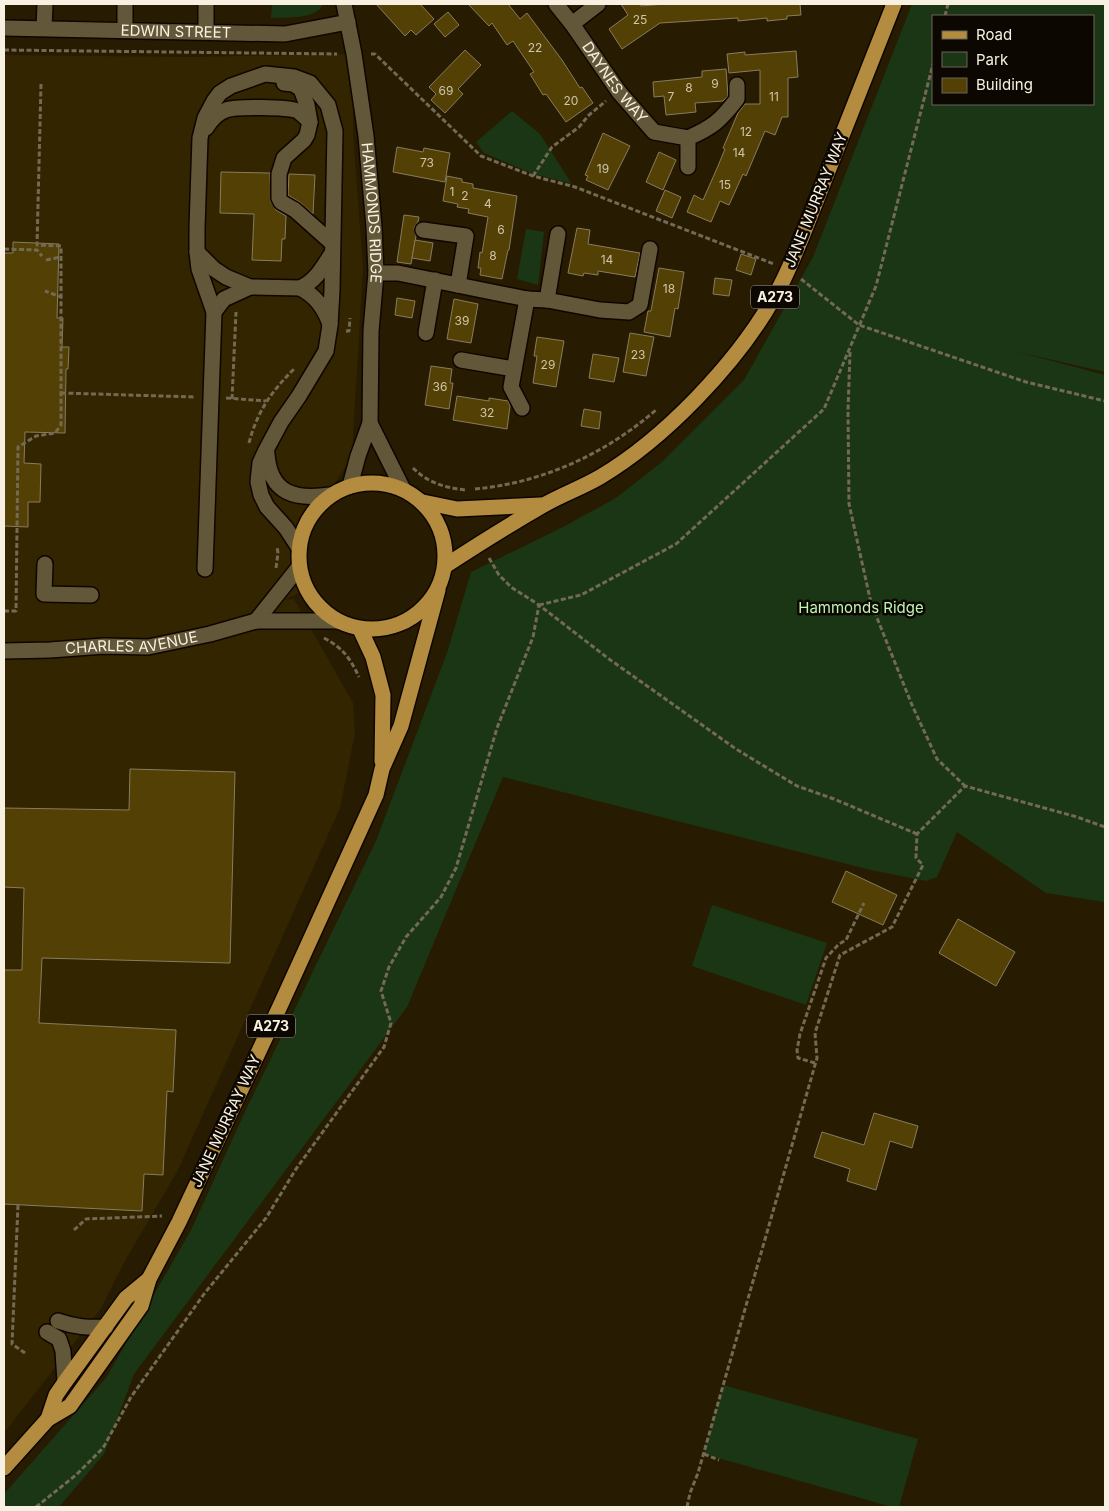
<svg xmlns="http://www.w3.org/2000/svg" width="1109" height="1511" viewBox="0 0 1109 1511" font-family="Inter,sans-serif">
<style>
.built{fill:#322500}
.green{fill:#1a3614;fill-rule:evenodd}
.building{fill:#534005;stroke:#897c5e}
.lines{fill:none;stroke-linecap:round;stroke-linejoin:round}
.minor-casing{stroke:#0f0600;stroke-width:18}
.major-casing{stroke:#0f0600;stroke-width:18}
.path{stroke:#746a53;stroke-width:3;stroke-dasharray:5 2.5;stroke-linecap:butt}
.minor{stroke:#635739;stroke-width:15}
.major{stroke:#b38c40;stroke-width:15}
.labels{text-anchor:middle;stroke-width:5;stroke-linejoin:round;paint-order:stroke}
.number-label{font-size:12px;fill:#cfc5aa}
.shield{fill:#0c0701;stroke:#b1ab9e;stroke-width:1}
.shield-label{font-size:14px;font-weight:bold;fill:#f8f1e1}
.street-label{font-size:15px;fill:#f8f1e1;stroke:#0c0701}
.park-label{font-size:15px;fill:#bef6b4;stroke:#0c0701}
</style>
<rect width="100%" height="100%" fill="#271c01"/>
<!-- built -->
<polygon class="built" points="354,54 353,133 363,268 352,453 343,471 303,530 306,589 284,600 294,599 353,703 355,733 340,808 178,1170 121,1268 100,1310 4,1433 4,55 188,57"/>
<!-- green -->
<g class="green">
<path d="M272,4H323C316,20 286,17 271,18Z"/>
<path d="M912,4H1105V372L1010,350L1105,375V902L1046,893L957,832L937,877L926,881L871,870L503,777L407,1007L134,1374L104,1454L59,1507H4V1494L106,1378L191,1230L243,1116L376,841L447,653L471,572L563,527L616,498L662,462L744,380L813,257ZM933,16H1093V104H933Z"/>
<polygon points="512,111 540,134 572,184 531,173 484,153 476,142"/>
<polygon points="526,229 544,232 538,285 517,279"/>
<polygon points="712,905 827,943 806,1005 692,966"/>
<polygon points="723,1385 918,1439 899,1507 892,1507 704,1454"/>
</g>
<!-- building -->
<g class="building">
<polygon points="376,4 420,4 434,19 416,35 411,30 405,36"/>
<polygon points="468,4 508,4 520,19 527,13 562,60 580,88 582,87 593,103 566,122 546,94 543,95 530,74 534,72 513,41 507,45 492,23 489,26"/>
<polygon points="621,4 640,4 641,6 665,4 800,4 801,15 787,16 787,19 767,21 767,18 738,21 738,18 660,23 622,49 609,29 628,15"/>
<polygon points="448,12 459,25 445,37 434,24"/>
<polygon points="465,50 481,65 458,89 463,94 445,113 431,100 436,94 429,87"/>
<polygon points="796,51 798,77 788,78 788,117 782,117 775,135 765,131 746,176 743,174 729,205 720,201 711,222 687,212 694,195 703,200 718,166 725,149 723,148 738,113 745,104 760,104 760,70 729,73 727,54 745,52 745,55"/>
<polygon points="726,69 728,96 723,101 695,103 696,112 666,115 664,96 654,97 653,82 702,77 702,71"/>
<polygon points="603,133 630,146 608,190 586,180 588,176 585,175"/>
<polygon points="397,147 423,152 424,148 450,153 445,182 393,172"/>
<polygon points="659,152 676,160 663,190 646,182"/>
<polygon points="221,172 270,173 271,202 276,210 286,216 285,239 282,239 281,261 252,260 254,214 220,213"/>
<polygon points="289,174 315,175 313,214 301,203 288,195"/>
<polygon points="447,176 462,179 462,182 473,184 473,188 517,196 509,250 508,250 502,279 480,275 481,268 478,268 480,252 482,253 488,217 468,213 469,209 457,207 458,204 443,201"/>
<polygon points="665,190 681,197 672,218 656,211"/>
<polygon points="404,215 419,217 418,222 414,228 416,236 411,264 397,262"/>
<polygon points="577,228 590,230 588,244 640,253 635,277 598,271 598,275 584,273 583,276 568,273"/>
<polygon points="415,240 433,243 430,261 412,258"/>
<polygon points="13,242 59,244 57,318 63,318 62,347 69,347 68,369 66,369 65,433 25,432 24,463 41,464 40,502 28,502 28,527 4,526 4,253 13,253"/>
<polygon points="741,254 756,259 751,275 736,270"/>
<polygon points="659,268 684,272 678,309 675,308 670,337 644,332 648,311 651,311"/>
<polygon points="715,278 732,280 729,296 713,294"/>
<polygon points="397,298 415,301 412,318 395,315"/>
<polygon points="454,299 478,304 471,343 447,339"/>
<polygon points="630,333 654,337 646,376 623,372"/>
<polygon points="537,337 564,341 556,387 533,383 537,356 534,356"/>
<polygon points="593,354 619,358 614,382 589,378"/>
<polygon points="431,366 452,369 450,383 453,383 449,409 425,405"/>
<polygon points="457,396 489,401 489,398 508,401 510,406 507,429 453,420"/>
<polygon points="584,409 601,412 599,429 581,426"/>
<polygon points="130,769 235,772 230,963 42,958 39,1023 176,1030 173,1092 167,1091 163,1175 144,1174 142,1211 4,1204 4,970 22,970 24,888 4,887 4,808 129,810"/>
<polygon points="846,871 897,895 883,925 832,902"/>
<polygon points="958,919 1015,952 996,986 939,953"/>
<polygon points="874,1113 918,1126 912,1148 890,1141 876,1190 847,1181 850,1169 814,1157 822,1132 864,1145"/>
</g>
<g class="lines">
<defs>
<g id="minor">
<path id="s1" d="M344,4L354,54L366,136L374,227L376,273L371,331L370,423L358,456L350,486"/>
<path id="s2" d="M556,4L572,24L619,92L654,132L688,138"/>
<polyline points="572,24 598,4"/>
<path id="s3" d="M4,28L285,34L348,22"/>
<polyline points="44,28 45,4"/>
<polyline points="125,30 125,4"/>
<polyline points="206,32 206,4"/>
<polyline points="284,83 293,84 301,89 307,105 310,122 307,135 304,140 284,158 279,174 279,198 281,202 295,210 332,243"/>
<path d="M206,128C211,120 217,113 226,110C236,106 288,107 298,111C302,114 306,118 310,122"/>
<path d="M688,167V138C713,127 720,121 737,99V85"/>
<polyline points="423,230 466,236 458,285"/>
<path d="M197,252L214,269L226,277L250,287L300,288C316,296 324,308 330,324"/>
<polyline points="376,273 398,273 527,299 547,300 600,310 629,312 640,305 650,249"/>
<path d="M300,288C316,281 323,267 332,253"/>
<polyline points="547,300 558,234"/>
<polyline points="214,312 224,299 250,287"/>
<polyline points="426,333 435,280"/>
<polyline points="461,360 514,369"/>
<polyline points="522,408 511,387 527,299"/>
<polyline points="370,423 403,489"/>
<path d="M267,454C270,494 295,500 330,495"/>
<polyline points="45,564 44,594 91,595"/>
<polyline points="205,569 214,312 199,269 197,252 197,228 200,138 205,118 214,101 220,93 231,86 265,74 294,77 310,83 328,105 335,131 332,290 330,325 326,351 299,396 281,422 266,450 260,463 258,482 261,495 267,507 286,528 299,548"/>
<polyline points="256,621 299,567"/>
<path id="s4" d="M4,651L50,650L104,646L148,647L210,634L256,621H337"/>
<path d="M58,1321C75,1327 88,1328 106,1327"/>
<polyline points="47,1332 59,1339 63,1351 65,1382"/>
</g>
<g id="major">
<circle cx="372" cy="556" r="73"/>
<polyline points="423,502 457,509 541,505"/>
<path d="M445,566C477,545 509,525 542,506C561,495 581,488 600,477C664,439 736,364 773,299C785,280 793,258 802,237L894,4"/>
<polyline points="360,629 373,657 383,695 382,761"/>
<polyline points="48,1419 56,1395 65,1382 126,1298 149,1279"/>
<polyline points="4,1468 48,1419 70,1406 141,1306 149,1279 179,1222 281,1004 376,795 382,769 401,726 438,590"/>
</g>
</defs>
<!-- minor casing -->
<use href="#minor" class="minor-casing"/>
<!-- major casing -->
<use href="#major" class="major-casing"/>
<!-- path -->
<g class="path">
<polyline points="945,16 948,4"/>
<polyline points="4,50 337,54"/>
<polyline points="371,54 375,54 481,156 533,176 575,187 774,264"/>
<polyline points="41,84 37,245 61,246 61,297"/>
<polyline points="533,176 552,147 579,127 589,115 606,101"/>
<polyline points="4,249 37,250 42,256"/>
<polyline points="46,260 61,257"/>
<polyline points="801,279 859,325 1026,382 1105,401"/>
<polyline points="346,331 349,331 350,318"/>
<polyline points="850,352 848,411 849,504 871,603 912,705 937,759 965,786"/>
<polyline points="61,393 195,397"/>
<polyline points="226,398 266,401"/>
<polyline points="232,399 236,312"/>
<path d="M249,443C257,412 271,392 294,369"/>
<path d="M413,468C428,483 446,488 466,490"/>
<path d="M475,489C542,483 605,454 656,410"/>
<polyline points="489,558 499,575 511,587 539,605 609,659 736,749 797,786 834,799 917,834"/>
<polyline points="276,568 278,553 277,547"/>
<polyline points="539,605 581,595 676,544 824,409 876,286 933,64"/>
<polyline points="4,611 16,611 18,447 36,436 55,433 61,425 61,297 45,291"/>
<path d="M324,638C343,648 350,658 359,677"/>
<polyline points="815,1063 798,1058 797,1050 800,1034 826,958 839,944 846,940 864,903"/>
<polyline points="18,1205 12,1344 25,1353"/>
<polyline points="74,1230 86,1219 162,1216"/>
<polyline points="704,1454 719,1460"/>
<polyline points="36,1507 76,1475 103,1448 131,1397 204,1294 266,1218 296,1169 384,1047 391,1023 381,991 389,967 406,937 441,897 456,868 497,728 533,637 539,605"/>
<polyline points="687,1507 690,1493 698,1473 817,1058 815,1033 840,955 892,927 923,865 916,858 917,834 965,786 1077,817 1105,827"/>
</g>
<!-- minor -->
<use href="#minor" class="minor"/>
<!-- major -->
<use href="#major" class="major"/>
</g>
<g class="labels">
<!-- number labels -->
<g class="number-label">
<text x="640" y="24">25</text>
<text x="535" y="52">22</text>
<text x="715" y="88">9</text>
<text x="689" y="92">8</text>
<text x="446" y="95">69</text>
<text x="671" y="101">7</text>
<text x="774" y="101">11</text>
<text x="571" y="105">20</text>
<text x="746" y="136">12</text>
<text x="739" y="157">14</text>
<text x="427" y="167">73</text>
<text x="603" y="173">19</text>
<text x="725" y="189">15</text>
<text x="452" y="196">1</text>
<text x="465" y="200">2</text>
<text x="488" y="208">4</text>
<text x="501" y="234">6</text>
<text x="493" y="260">8</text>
<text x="607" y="264">14</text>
<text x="669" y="293">18</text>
<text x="462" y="325">39</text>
<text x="638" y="359">23</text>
<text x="548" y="369">29</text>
<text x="440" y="391">36</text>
<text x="487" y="417">32</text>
</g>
<!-- shield labels -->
<g class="shield">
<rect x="751" y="285.5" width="48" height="23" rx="4"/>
<rect x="247" y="1014.5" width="48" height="23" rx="4"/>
</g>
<g class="shield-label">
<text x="775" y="302">A273</text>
<text x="271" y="1031">A273</text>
</g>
<!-- street labels -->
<g class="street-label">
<text dy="5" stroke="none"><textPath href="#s3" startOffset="172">EDWIN STREET</textPath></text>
<text dy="5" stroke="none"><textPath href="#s2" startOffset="98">DAYNES WAY</textPath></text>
<text transform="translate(816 200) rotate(-68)" y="5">JANE MURRAY WAY</text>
<text dy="5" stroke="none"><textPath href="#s1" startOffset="211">HAMMONDS RIDGE</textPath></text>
<text dy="5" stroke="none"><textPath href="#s4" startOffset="128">CHARLES AVENUE</textPath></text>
<text transform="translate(226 1121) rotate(-65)" y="5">JANE MURRAY WAY</text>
</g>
<!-- park labels -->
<g class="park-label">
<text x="861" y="613">Hammonds Ridge</text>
</g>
</g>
<!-- border -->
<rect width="1109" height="1511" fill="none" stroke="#f8f1e1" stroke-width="10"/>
<!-- legend -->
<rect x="932" y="15" width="162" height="90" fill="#0c0701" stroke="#6a655b"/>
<rect x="942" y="31" width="25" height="8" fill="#b38c40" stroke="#6a655b"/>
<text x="976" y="40" font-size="15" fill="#f8f1e1">Road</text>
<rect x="942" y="52" width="25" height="15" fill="#1a3614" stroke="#6a655b"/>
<text x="976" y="65" font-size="15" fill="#f8f1e1">Park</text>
<rect x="942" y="78" width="25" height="15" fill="#534005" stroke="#6a655b"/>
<text x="976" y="90" font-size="15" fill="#f8f1e1">Building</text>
</svg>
